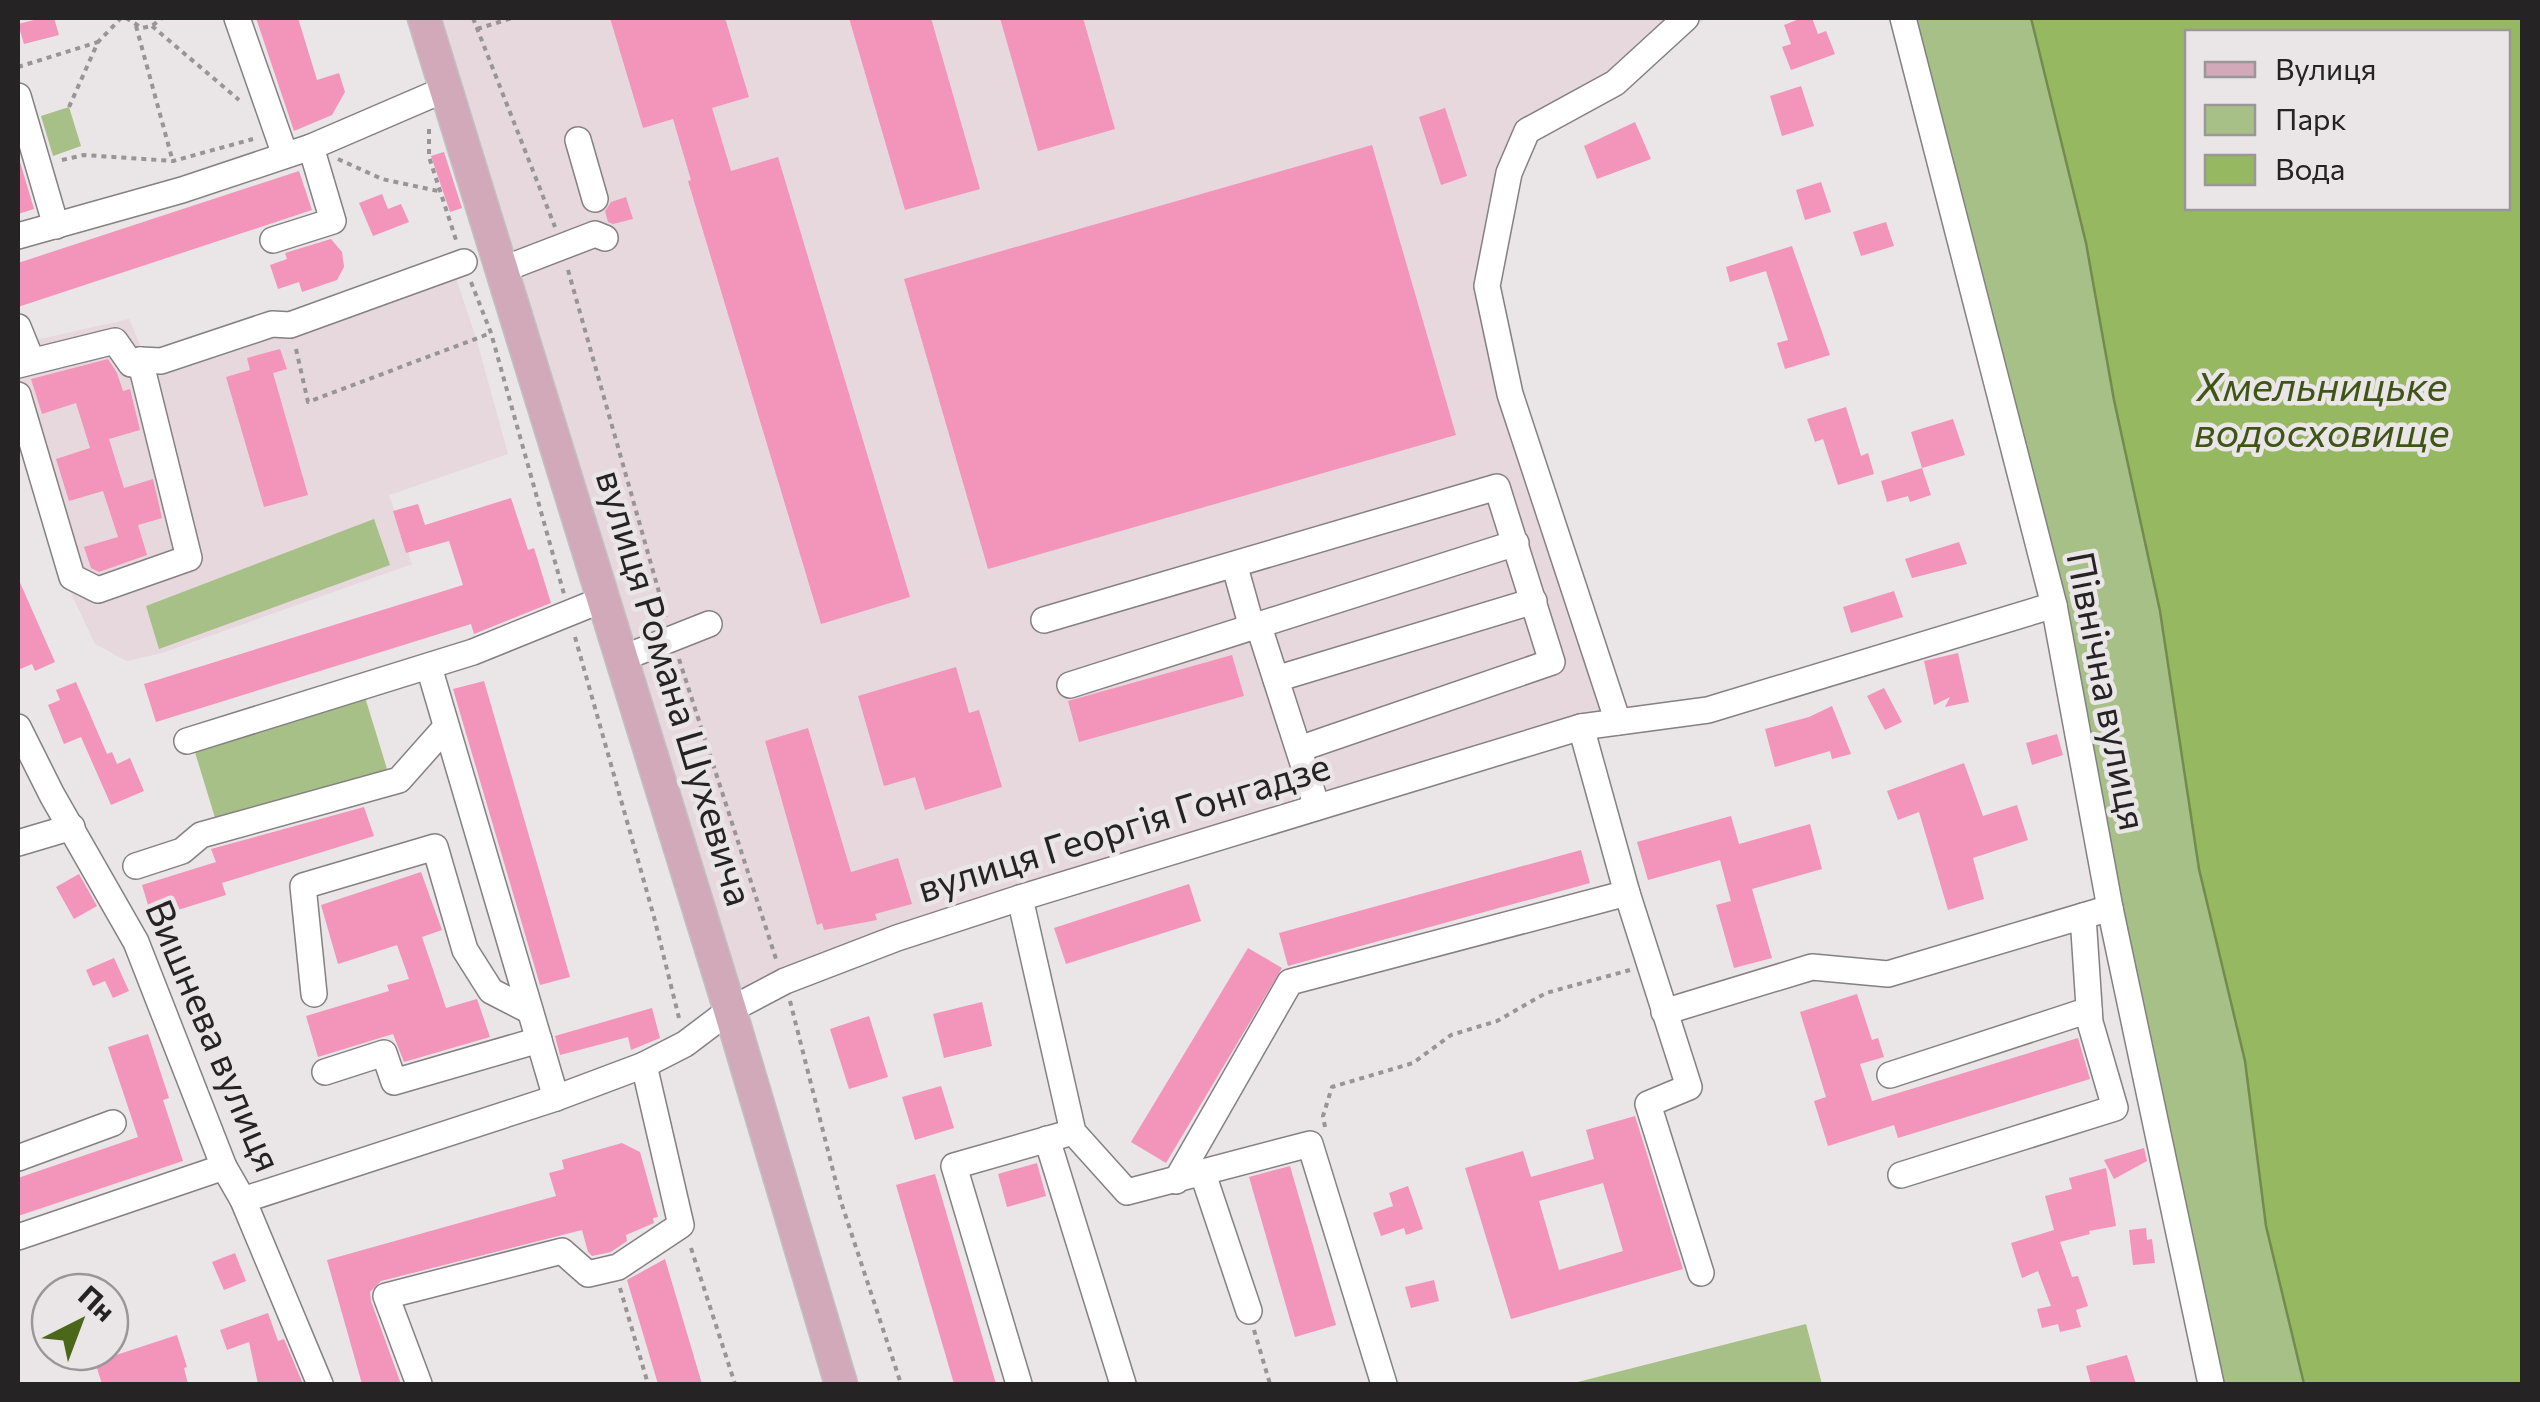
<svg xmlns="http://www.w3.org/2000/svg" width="2540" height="1402" viewBox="0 0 2540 1402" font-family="Commissioner,sans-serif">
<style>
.built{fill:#e6d8dd}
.green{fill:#a7c087}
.water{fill:#95b860;stroke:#738b4e;stroke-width:2.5;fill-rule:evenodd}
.building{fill:#f394ba;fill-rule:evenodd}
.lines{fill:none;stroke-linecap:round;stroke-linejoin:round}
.minor-casing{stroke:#858082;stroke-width:28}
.major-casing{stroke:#c2c1c2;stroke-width:35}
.path{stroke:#999597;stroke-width:4;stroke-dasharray:5 5;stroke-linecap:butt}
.minor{stroke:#fff;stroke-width:25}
.major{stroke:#d1a9b9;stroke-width:32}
.labels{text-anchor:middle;stroke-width:9;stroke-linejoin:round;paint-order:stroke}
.street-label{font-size:38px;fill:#252324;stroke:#eae5e7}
.water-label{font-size:40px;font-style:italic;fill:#3e5517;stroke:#eae5e7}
</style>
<rect width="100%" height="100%" fill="#eae5e7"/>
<!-- built -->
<g class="built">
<polygon points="435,18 1706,18 1623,94 1538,141 1522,177 1501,286 1523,391 1629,711 737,996"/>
<polygon points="448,254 476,338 508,454 389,495 412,564 162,653 127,661 95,644 63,576 18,422 18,344 129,319 144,354 283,313"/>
</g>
<!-- green -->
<g class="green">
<polygon points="1915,18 2031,18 2086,243 2114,400 2160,611 2199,869 2245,1061 2266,1226 2304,1384 2222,1384"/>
<polygon points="69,107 81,146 53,156 41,116"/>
<polygon points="374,519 390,565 159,649 146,606"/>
<polygon points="365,697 387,769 216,821 194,749"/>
<polygon points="1806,1324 1822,1384 1570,1384"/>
</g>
<!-- water -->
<path class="water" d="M2031,18H2522V1384H2304L2266,1226L2245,1061L2199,869L2160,611L2114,400L2086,243ZM2188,32H2508V208H2188Z"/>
<!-- building -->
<g class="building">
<polygon points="42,18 54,18 59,35 24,44 18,24"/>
<polygon points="256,18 298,18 317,80 339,73 345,92 332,115 294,131"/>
<polygon points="610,18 725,18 749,97 712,108 731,171 778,157 910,597 821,624 688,181 691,180 673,119 643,128"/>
<polygon points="849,18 931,18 980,189 905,210"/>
<polygon points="1000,18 1083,18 1115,129 1038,151"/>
<polygon points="1802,18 1812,18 1818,34 1826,31 1835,54 1791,70 1782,47 1791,44 1784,25"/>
<polygon points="1801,86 1814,126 1782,136 1770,96"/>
<polygon points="1445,108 1467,176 1441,185 1419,117"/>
<polygon points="1635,122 1651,159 1597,179 1584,146"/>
<polygon points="1372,145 1456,435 988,569 904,279"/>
<polygon points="444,152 462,208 450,212 431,156"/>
<polygon points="18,162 20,162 34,209 18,214"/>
<polygon points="299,171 312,210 18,307 18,263"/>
<polygon points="1821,182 1831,212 1805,220 1796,190"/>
<polygon points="382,194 388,209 401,204 409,222 373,236 359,203"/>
<polygon points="626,197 633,219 613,224 608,222 605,211 611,202"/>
<polygon points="1886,222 1894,246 1861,256 1853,232"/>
<polygon points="331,239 342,252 344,267 337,280 302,292 299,282 278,289 270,265 287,259 285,253"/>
<polygon points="1792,246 1830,355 1785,369 1777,343 1788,340 1766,271 1730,282 1726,267"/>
<polygon points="280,349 287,369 273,373 308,495 264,507 226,377 250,370 247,358"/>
<polygon points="108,359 117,373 123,391 130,389 140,430 109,439 124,488 153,479 162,518 138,525 147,555 99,572 91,568 84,547 118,537 103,491 69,501 56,459 90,448 76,403 42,414 31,379"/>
<polygon points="1846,407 1861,456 1868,453 1874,474 1838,485 1823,439 1815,442 1807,419"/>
<polygon points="1953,419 1965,455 1922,468 1911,432"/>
<polygon points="1922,468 1931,495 1910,502 1908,496 1887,502 1881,481"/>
<polygon points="511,498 528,550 534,548 551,603 474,634 471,624 156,722 144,684 463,585 449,541 406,553 393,511 418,504 425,525"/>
<polygon points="1959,542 1967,564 1912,578 1905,559"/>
<polygon points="18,578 55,662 35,671 32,664 18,670"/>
<polygon points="1894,591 1903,617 1851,633 1843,607"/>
<polygon points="1958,653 1969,702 1945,707 1950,697 1934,705 1924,661"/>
<polygon points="1232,655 1244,696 1079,742 1068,701"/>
<polygon points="956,667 969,713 979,710 1002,787 925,810 915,777 884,786 858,696"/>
<polygon points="484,681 570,977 540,985 453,689"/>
<polygon points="76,682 107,754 112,752 117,764 130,758 144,791 111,805 81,737 64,744 48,705 60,700 56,690"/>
<polygon points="1884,688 1902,722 1885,730 1867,696"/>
<polygon points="1832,706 1851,754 1832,759 1830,751 1775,767 1765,729 1809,717"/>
<polygon points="808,728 851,872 898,858 912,904 875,914 877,920 824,930 822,923 817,925 765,741"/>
<polygon points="2057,734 2063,755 2032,765 2026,743"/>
<polygon points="1964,763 1983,816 2017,805 2028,840 1973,858 1984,899 1948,910 1919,812 1898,820 1887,791"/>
<polygon points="364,807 374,836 222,883 226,895 152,918 142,885 216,862 211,849"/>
<polygon points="1731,816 1739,844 1810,824 1822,869 1752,889 1772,958 1734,968 1716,905 1731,901 1720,860 1648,880 1637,842"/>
<polygon points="1581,850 1590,883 1288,966 1279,933"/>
<polygon points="421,872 442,930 422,937 446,1008 477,999 490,1037 404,1062 393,1034 318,1057 306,1016 389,991 387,985 409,979 397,945 338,964 321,905"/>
<polygon points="79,874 97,906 74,919 56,887"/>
<polygon points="1189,884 1201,921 1066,964 1054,928"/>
<polygon points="1248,948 1282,968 1166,1163 1131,1142"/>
<polygon points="114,958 129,991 113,998 105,981 93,986 86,970"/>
<polygon points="1857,994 1872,1040 1878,1038 1884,1057 1860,1064 1872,1101 2078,1038 2090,1079 1898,1138 1894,1125 1828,1146 1814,1101 1826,1097 1800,1012"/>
<polygon points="982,1002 992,1046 944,1058 933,1014"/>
<polygon points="652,1008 660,1038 631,1050 628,1037 560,1055 555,1036"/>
<polygon points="869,1016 888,1077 849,1089 830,1029"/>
<polygon points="148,1034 169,1098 163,1100 183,1161 18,1216 18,1178 138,1137 108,1047"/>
<polygon points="941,1086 954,1128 915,1140 902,1097"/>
<path d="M1635,1116L1683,1269L1511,1319L1465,1168L1523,1151L1531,1177L1594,1159L1586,1130ZM1603,1183L1623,1251L1559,1270L1539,1201Z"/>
<polygon points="622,1143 640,1152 658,1217 653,1218 654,1223 626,1235 627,1241 611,1252 592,1256 588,1252 582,1230 381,1281 370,1292 371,1301 401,1384 362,1384 327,1260 556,1196 549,1173 564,1169 562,1160"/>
<polygon points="2144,1148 2147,1161 2114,1179 2104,1160"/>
<polygon points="1037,1163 1046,1196 1007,1207 998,1174"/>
<polygon points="1290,1166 1336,1325 1295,1337 1249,1177"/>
<polygon points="2106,1168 2116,1226 2089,1231 2090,1234 2060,1242 2072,1277 2078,1276 2088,1306 2076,1310 2081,1327 2060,1332 2058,1324 2042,1328 2037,1309 2051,1306 2038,1271 2022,1278 2011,1243 2054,1230 2045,1196 2072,1189 2069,1178"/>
<polygon points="935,1174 996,1384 954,1384 896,1185"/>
<polygon points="1408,1186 1423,1229 1406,1235 1404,1228 1381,1236 1373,1213 1393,1206 1389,1193"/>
<polygon points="2146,1228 2147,1240 2152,1239 2155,1263 2133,1265 2129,1230"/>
<polygon points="235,1253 246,1281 224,1290 212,1262"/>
<polygon points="665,1259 702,1384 658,1384 627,1280"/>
<polygon points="1434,1280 1439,1301 1411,1308 1405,1287"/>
<polygon points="268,1313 278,1341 284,1339 303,1384 258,1384 249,1342 227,1350 220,1330"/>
<polygon points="177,1335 187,1367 184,1368 188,1384 102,1384 95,1362"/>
<polygon points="2127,1355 2136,1384 2091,1384 2086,1366"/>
</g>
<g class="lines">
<defs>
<g id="minor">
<polyline points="237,18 285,155"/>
<polyline points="1903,18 2054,605 2110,908 2211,1384"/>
<polyline points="18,96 56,226"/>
<polyline points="578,140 595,199"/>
<polyline points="311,147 448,88"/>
<polyline points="18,236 182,190 311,147 333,221 273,240"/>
<polyline points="504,269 595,234 605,238"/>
<polyline points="18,327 31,359"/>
<polyline points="140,360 161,361 272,324 290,325 464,262"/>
<polyline points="18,365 115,341 131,364 140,360 189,558 98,590 72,577 18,395"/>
<polyline points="1235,567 1249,617 1261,633 1317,807"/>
<polyline points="1044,620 1497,487 1552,662 1299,749"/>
<polyline points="623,658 709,624"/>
<polyline points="429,667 556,1098"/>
<polyline points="1276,679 1534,601"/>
<polyline points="1070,685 1516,543"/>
<polyline points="1618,722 1510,394 1487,286 1509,173 1527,131 1615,83 1686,18"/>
<polyline points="18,727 52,795 136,942 224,1167 243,1200 320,1384"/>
<polyline points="1581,727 1627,893 1689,1087 1648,1104 1701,1273"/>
<polyline points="187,741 473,652 604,599"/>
<polyline points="18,843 72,827"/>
<polyline points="136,866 182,851 201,835 399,780 446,727"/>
<polyline points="1020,898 1073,1132 1127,1192 1310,1144 1384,1384"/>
<polyline points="314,994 303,886 435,847 465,950 491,991 530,1011"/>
<polyline points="1664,1012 1812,967 1888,974 2110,908"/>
<polyline points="325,1072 384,1053 394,1082 539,1040"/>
<polyline points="1890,1075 2089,1010"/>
<polyline points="1047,1139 1123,1384"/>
<polyline points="18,1158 113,1123"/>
<polyline points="1203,1174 1249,1311"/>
<polyline points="1901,1175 2115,1108 2090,1022 2083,916"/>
<polyline points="1176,1181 1290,982 1627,893"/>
<polyline points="243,1200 556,1098 644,1065 685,1044 730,1010 785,981 897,938 1020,898 1581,727 1708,710 2054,605"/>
<polyline points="18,1237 224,1167"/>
<polyline points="419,1384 386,1296 562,1251 588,1274 618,1267 681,1225 644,1065"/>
<polyline points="1019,1384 954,1166 1073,1132"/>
</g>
<polyline id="major" points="424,18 730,1010 841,1384"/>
</defs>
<!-- minor casing -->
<use href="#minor" class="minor-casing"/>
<!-- major casing -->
<use href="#major" class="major-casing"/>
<!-- path -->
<g class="path">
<polyline points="126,18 142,28 152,26 162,18"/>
<polyline points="473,18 555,227"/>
<polyline points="136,26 173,162"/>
<polyline points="152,26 239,100"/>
<polyline points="477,29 512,18"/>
<polyline points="18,67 98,42"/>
<polyline points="69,107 98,42 121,18"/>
<polyline points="429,129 429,157 456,240"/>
<polyline points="338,159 382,179 438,191"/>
<polyline points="62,160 84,155 173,161 253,139"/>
<polyline points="568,270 666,617"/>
<polyline points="471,282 491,333 564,594"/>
<polyline points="296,349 308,402 491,333"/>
<polyline points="575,637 654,917 679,1018"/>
<polyline points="679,659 776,959"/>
<polyline points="790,1001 841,1202 901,1384"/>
<polyline points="1325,1127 1323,1116 1332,1087 1413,1063 1451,1035 1497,1021 1546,993 1630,970"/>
<polyline points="691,1248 735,1384"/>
<polyline points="620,1288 648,1384"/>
<polyline points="1254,1330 1270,1384"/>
</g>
<!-- minor -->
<use href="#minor" class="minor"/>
<!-- major -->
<use href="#major" class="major"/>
</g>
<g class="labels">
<!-- street labels -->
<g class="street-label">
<text transform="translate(674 688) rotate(73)" y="13">вулиця Романа Шухевича</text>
<text transform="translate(2106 691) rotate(79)" y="13">Північна вулиця</text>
<text transform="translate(1124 828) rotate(-17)" y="13">вулиця Георгія Гонгадзе</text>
<text transform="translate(213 1036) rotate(67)" y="13">Вишнева вулиця</text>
</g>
<!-- water labels -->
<g class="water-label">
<text x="2322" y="401">Хмельницьке<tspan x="2322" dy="46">водосховище</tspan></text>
</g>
</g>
<!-- border -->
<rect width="2540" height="1402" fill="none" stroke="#252324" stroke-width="40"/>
<!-- legend -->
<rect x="2185" y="30" width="325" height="180" fill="#eae5e7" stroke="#9b9799" stroke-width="2.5"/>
<rect x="2205" y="62" width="50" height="15" fill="#d1a9b9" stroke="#9b9799" stroke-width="2.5"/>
<text x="2275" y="80" font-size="30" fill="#252324">Вулиця</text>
<rect x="2205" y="105" width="50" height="30" fill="#a7c087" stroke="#9b9799" stroke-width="2.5"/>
<text x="2275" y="130" font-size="30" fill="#252324">Парк</text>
<rect x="2205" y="155" width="50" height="30" fill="#95b860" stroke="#9b9799" stroke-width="2.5"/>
<text x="2275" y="180" font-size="30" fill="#252324">Вода</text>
<!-- north arrow -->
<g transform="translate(80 1322) rotate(42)"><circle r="48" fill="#eae5e7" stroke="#9b9799" stroke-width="2.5"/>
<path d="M0-8L18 38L0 25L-18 38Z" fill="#4b6719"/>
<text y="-15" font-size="28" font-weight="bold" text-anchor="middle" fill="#252324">Пн</text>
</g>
</svg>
